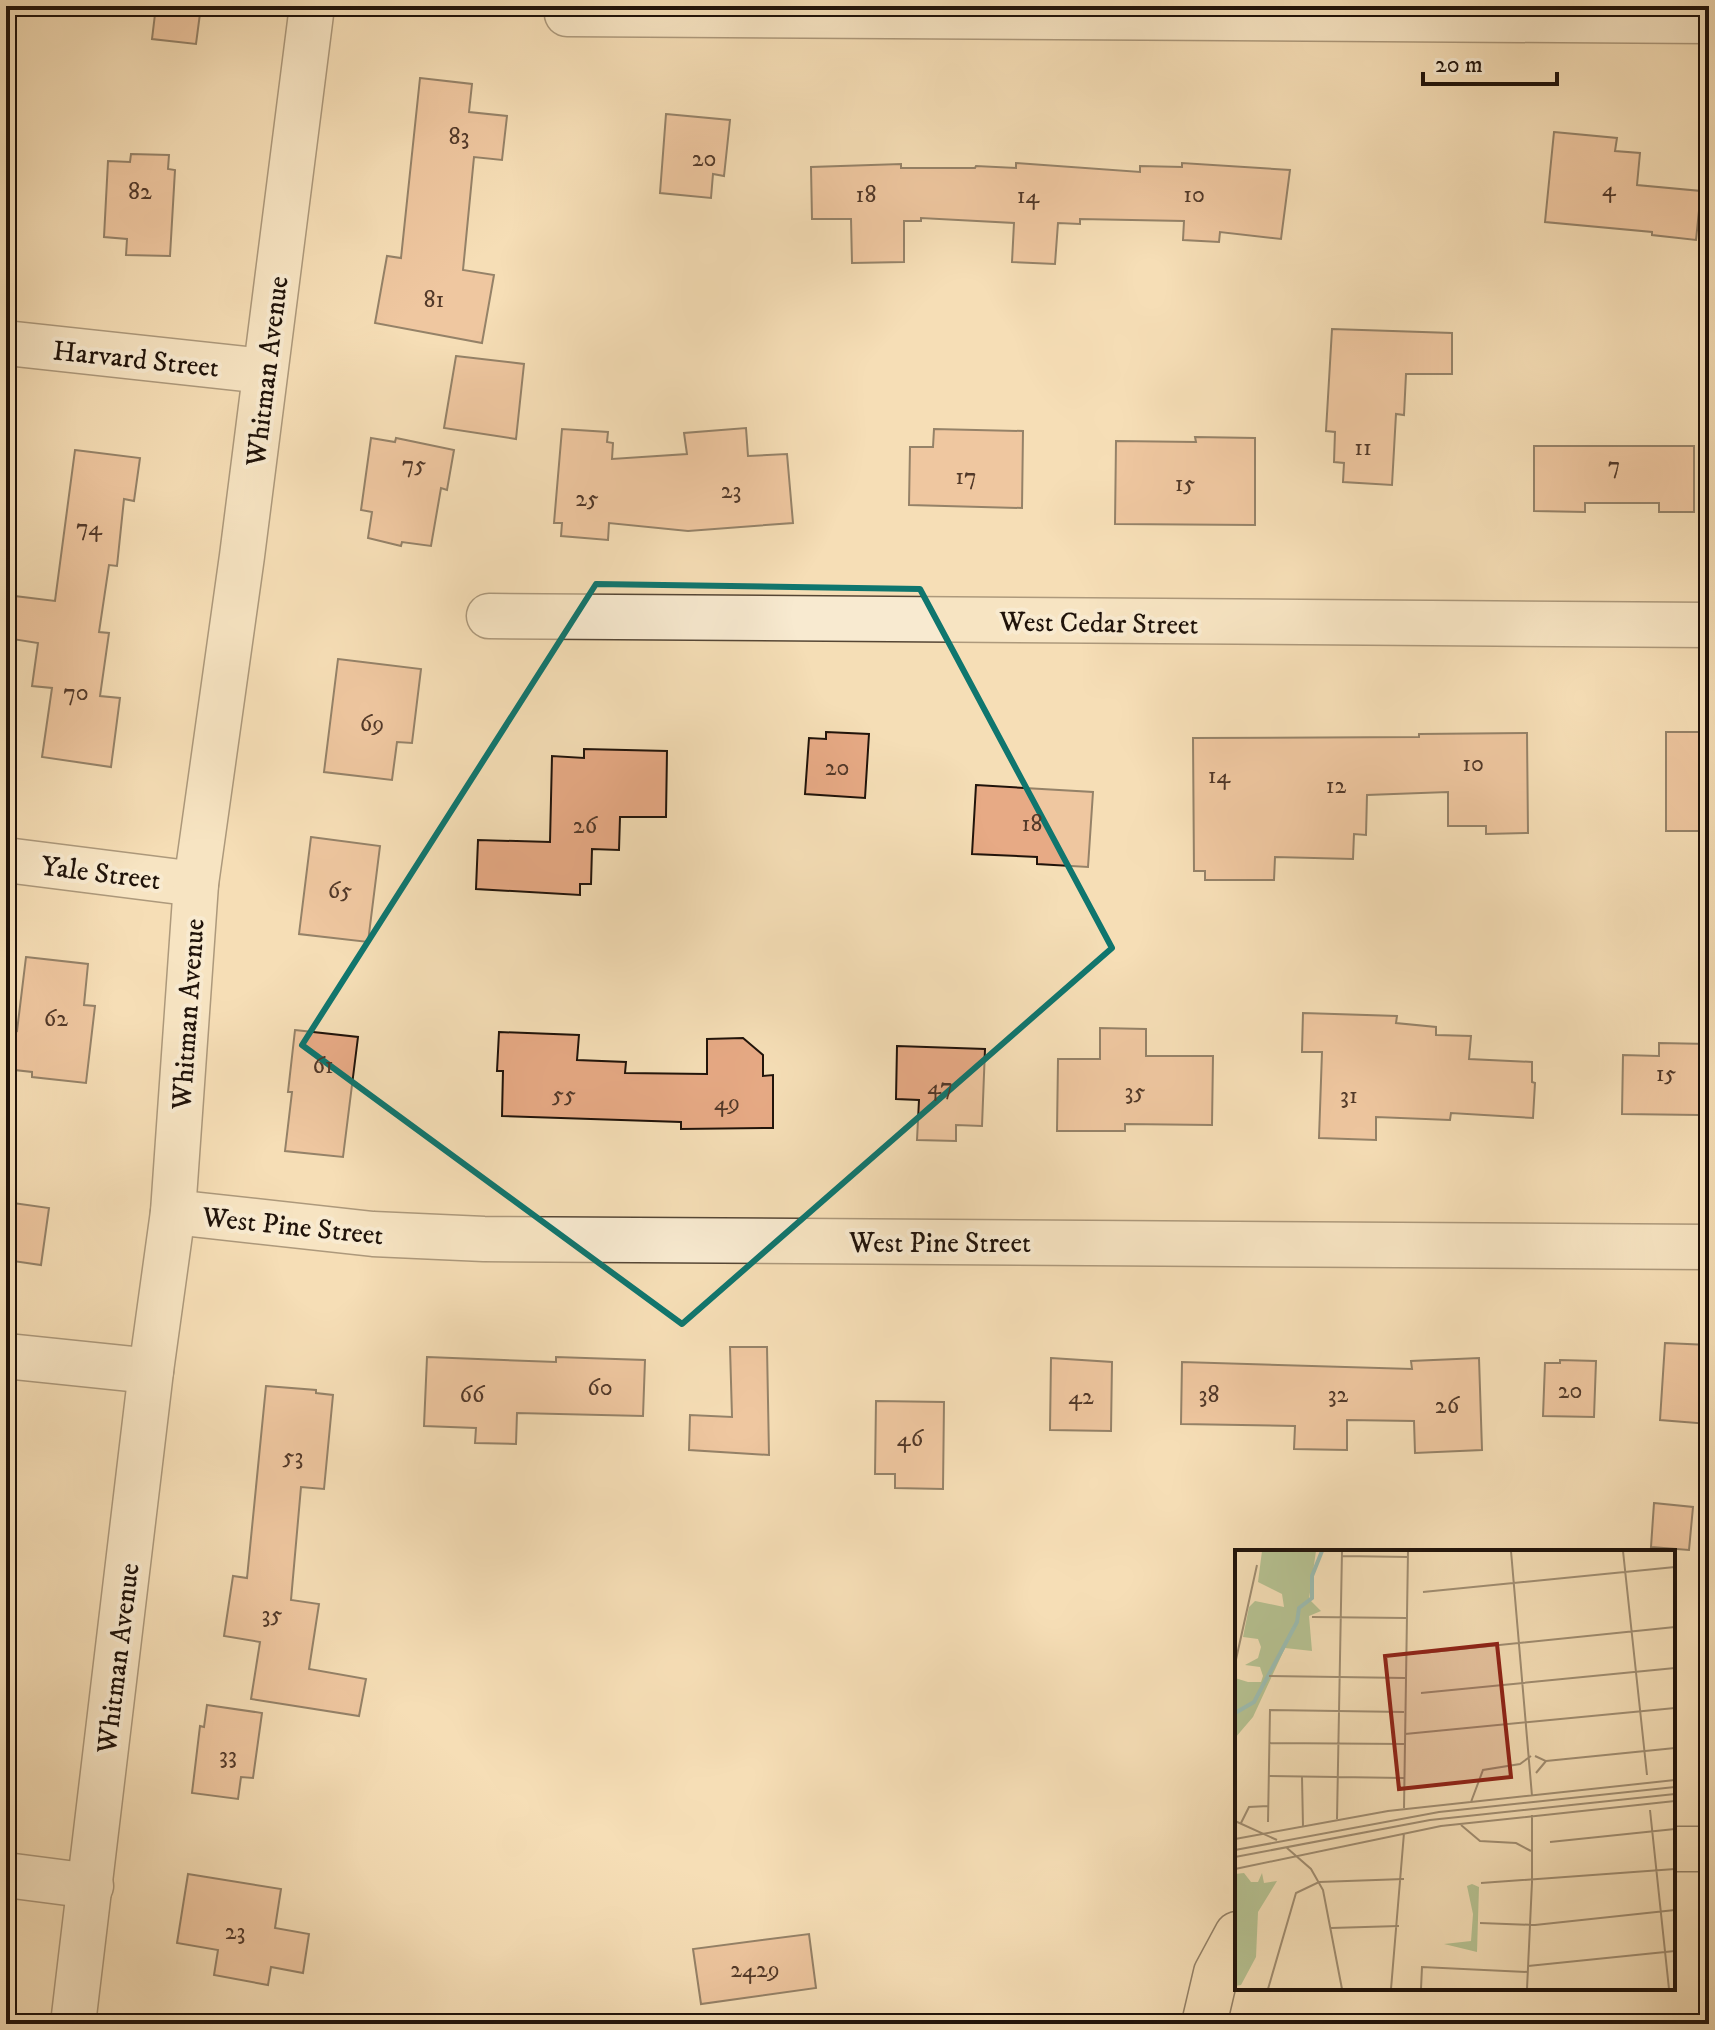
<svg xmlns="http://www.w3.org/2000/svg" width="1715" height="2030" viewBox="0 0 1715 2030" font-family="'IM FELL DW Pica',serif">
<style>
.building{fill:#e7aa85;stroke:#20130a;stroke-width:2}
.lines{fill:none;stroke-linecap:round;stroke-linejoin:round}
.minor-casing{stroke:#554635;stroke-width:47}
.major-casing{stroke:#20130a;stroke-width:47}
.minor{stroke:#f8ead0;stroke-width:44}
.major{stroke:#f5deb6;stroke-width:44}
.marked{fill:none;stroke:#0f766e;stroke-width:6;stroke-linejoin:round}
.labels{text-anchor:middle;stroke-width:8;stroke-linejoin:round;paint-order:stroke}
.number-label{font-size:24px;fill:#523929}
.street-label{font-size:28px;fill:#20130a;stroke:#f8ead0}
.inset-river{fill:none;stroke:#9cbcb0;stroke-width:4}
.inset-road{fill:none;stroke:#a08d71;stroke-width:2}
.view{fill:#8f2418;fill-opacity:0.15;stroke:#8f2418;stroke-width:4}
.inset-edge{fill:none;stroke:#20130a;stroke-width:4}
</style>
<rect width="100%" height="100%" fill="#f5deb6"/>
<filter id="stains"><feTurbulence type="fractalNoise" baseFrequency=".0025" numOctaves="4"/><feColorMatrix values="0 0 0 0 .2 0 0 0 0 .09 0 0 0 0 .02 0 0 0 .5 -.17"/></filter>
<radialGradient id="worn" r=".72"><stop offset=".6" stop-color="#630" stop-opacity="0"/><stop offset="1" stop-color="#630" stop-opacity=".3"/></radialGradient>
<!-- building -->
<g class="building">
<polygon points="156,6 201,6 196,44 152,39"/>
<polygon points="420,78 472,84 469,112 507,116 502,160 474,157 463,270 494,275 482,343 375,323 387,256 401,258"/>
<polygon points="666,114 730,120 724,176 713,174 711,198 660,193"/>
<polygon points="1554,132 1617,138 1615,151 1640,153 1637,185 1701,191 1696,240 1652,235 1652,232 1545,222"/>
<polygon points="131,154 169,155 168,169 175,170 170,256 126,255 127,239 104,237 108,161 130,162"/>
<polygon points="1016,163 1140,172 1140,166 1182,167 1182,163 1290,170 1281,239 1220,232 1219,242 1183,240 1184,221 1080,219 1080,224 1058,223 1055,264 1012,262 1014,223 921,218 921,221 904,221 904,262 852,263 851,219 812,219 811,167 901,164 901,168 975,168 976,166 1016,168"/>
<polygon points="1332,329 1452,333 1452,374 1406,374 1404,415 1396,414 1392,485 1343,482 1344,463 1334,462 1335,432 1326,431"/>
<polygon points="456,356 524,364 516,439 444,428"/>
<polygon points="746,428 748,456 787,454 793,523 688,531 609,523 608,540 561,536 562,523 554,523 562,429 608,432 607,442 613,443 612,459 687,454 684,433"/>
<polygon points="934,429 1023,431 1022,508 909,505 910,447 933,447"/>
<polygon points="1195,437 1255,438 1255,525 1115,524 1116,441 1196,442"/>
<polygon points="371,438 395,442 396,438 454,450 447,490 441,488 431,546 402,542 401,546 368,538 372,512 361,510"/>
<polygon points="1534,446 1694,446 1694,512 1659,512 1659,503 1585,503 1585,512 1534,511"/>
<polygon points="75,450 140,458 134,501 124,499 117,566 109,565 99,632 109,633 100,696 120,698 111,767 42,757 52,688 32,686 38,643 6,638 6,595 55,601"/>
<polygon points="338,659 421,669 412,743 397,742 392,780 324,772"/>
<polygon points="826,732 869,734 865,798 805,794 809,738 826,739"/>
<rect x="1666" y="732" width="43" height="99"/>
<polygon points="1527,733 1528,833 1486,834 1486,826 1448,826 1448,792 1367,795 1366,835 1354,834 1353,859 1275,857 1274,880 1205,880 1205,871 1194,871 1193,738 1419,737 1419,734"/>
<polygon points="584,749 667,751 666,817 620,817 619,850 592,849 591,884 580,884 580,895 476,889 478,840 550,842 552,756 584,758"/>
<polygon points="976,785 1093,792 1088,867 1037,864 1037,857 972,854"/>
<polygon points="311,837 380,846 368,942 299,934"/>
<polygon points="26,957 88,964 84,1005 95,1006 86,1083 32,1077 32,1072 6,1069 6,1029 17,1031"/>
<polygon points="1303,1013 1397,1016 1396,1023 1436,1027 1436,1035 1471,1036 1469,1059 1532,1062 1532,1082 1535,1083 1533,1118 1451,1113 1450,1120 1376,1117 1376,1140 1319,1138 1322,1052 1302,1052"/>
<polygon points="1100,1028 1146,1029 1146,1056 1213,1056 1212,1125 1125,1124 1125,1131 1057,1131 1058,1059 1100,1059"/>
<polygon points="295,1030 358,1037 343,1157 285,1151 292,1092 288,1092"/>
<polygon points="499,1032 579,1035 577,1060 626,1062 625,1073 707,1074 707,1039 743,1038 763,1055 763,1076 773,1075 773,1128 681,1129 681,1122 502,1116 503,1071 497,1071"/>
<polygon points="1659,1043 1709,1044 1709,1091 1699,1091 1699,1115 1622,1114 1623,1055 1659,1056"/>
<polygon points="897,1046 985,1049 982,1126 956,1125 956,1141 917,1140 919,1100 896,1099"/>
<polygon points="6,1202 49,1208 41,1265 6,1260"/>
<polygon points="1665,1343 1709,1345 1709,1424 1660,1420"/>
<polygon points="730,1347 767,1347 769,1455 689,1450 690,1415 732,1417"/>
<polygon points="427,1357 556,1362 556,1357 645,1360 643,1416 517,1413 516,1444 475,1443 476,1428 424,1426"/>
<polygon points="1051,1358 1112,1362 1111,1431 1050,1430"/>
<polygon points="1479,1358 1482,1450 1415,1453 1414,1421 1347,1420 1347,1450 1294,1449 1295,1426 1181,1424 1182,1362 1412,1369 1411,1361"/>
<polygon points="1560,1360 1596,1361 1594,1417 1543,1416 1545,1363 1560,1363"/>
<polygon points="266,1386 316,1390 316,1393 333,1395 324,1489 301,1487 291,1600 319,1604 309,1669 366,1679 359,1716 251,1699 260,1642 224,1636 233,1576 247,1578"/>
<polygon points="876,1401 944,1402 943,1489 895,1488 895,1474 875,1474"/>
<polygon points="1654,1503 1693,1507 1689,1550 1651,1547"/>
<polygon points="207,1705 262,1713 253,1778 241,1777 238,1799 192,1793 200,1726 204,1727"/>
<polygon points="188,1874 281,1889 275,1928 309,1934 303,1973 271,1967 268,1985 214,1975 218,1950 177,1943"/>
<polygon points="809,1934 816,1988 701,2004 693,1949"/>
</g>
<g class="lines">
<defs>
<g id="minor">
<polyline points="567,14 1709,21"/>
<polyline points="6,343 265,371"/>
<polyline points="489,616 1709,625"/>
<polyline points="6,860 196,884"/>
<polyline points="173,1212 373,1234 484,1239 1709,1247"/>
<polyline points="6,1356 151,1371"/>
<polyline points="6,1875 91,1886"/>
<polyline points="73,2024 151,1371 173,1212 196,884 242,556 312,6"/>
</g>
<g id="major">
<polyline points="1673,1849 1709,1849"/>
<polyline points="1204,2024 1216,1973 1237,1934"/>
</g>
</defs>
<!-- minor casing -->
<use href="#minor" class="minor-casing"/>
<!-- major casing -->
<use href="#major" class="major-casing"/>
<!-- minor -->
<use href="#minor" class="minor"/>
<!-- major -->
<use href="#major" class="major"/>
</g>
<!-- marked area -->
<path d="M0 0H1715V2030H0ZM596,584L920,589L1112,948L682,1324L302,1045Z" fill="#f5deb6" fill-opacity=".55" fill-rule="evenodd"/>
<path class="marked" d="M596,584L920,589L1112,948L682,1324L302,1045Z"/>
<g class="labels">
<!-- number labels -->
<g class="number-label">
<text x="459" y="144">83</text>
<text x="704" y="166">20</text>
<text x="1609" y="196">4</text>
<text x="140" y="199">82</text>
<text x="866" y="202">18</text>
<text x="1194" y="202">10</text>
<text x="1028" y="203">14</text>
<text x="434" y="307">81</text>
<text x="1363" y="455">11</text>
<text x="414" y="472">75</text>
<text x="1614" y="473">7</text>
<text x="966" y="484">17</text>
<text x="1185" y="491">15</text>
<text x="731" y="498">23</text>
<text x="587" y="506">25</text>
<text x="89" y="535">74</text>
<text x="76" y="700">70</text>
<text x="372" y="731">69</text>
<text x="1473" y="771">10</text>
<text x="837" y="775">20</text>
<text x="1219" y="783">14</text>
<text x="1336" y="793">12</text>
<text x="1032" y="831">18</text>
<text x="585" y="833">26</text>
<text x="340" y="898">65</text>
<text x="56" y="1026">62</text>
<text x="323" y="1073">61</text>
<text x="1666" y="1081">15</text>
<text x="940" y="1094">47</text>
<text x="1135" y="1099">35</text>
<text x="564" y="1102">55</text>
<text x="1349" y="1103">31</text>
<text x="727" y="1110">49</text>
<text x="600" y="1395">60</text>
<text x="1570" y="1398">20</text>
<text x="472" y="1402">66</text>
<text x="1209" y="1402">38</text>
<text x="1338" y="1402">32</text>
<text x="1081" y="1404">42</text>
<text x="1447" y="1413">26</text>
<text x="910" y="1446">46</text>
<text x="293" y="1464">53</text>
<text x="272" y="1622">35</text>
<text x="228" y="1763">33</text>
<text x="235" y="1939">23</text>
<text x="755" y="1977">2429</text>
</g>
<!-- street labels -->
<g class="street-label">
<text transform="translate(136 358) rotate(6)" y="10">Harvard Street</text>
<text transform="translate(266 371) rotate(-83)" y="10">Whitman Avenue</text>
<text transform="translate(1099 622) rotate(1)" y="10">West Cedar Street</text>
<text transform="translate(101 872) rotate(7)" y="10">Yale Street</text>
<text transform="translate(187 1014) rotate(-86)" y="10">Whitman Avenue</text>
<text transform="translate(293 1225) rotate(6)" y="10">West Pine Street</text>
<text x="940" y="1252">West Pine Street</text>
<text transform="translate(117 1658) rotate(-83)" y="10">Whitman Avenue</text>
</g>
</g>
<!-- overview -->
<g transform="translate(1235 1550)">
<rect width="440" height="440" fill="#f5deb6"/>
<path d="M27,1H81L74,49L86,61L74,66L77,101L50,98L18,167L0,188V128L13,132H26L28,126L25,117L10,115L23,108L26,97L23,89L8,87L14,57L20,51L49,57L47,44L23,32ZM9,323L16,332H23L27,323L29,333L42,331L23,362L21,407L6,435L0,436V324ZM237,334L244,337L242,402L209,394L236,391L238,364L232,336Z" fill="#b6c292"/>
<path class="inset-river" d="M0,163L19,152L62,72L64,58L77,48V26L87,1"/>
<path class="inset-road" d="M276,1L297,246M388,1L412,225M107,6L173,7M188,42L440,17M77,67L171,68M187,103L440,77M0,114L22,15M34,126L170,128M186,143L440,118M170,184L440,158M34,193L169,194M300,206L311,211L301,223M311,211L440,198M33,226L169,228M67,227L68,276M236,252L248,220L285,214L296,206M169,258L173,1M415,260L434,439M297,265V333M102,269L107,1M0,271L42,290M33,272L35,160L169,162M6,273L14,257L33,256M226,275L245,291L281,293L296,301M0,289L153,261L440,230M315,292L440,279M52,298L76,319L88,340L107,439M0,300L204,262L440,237M0,307L195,270L440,244M0,319L206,276L440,251M246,333L440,319M245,373L300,375L440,360M96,378L164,376M293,416L440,401M33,439L61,343L84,332L169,329M156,439L169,283M186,439L187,417L293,422M292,439L297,332"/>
<path class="view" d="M262,94L276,227L164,239L150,106Z"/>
<rect width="440" height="440" class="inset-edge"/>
</g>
<!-- margin -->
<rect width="1715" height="2030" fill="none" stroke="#f5deb6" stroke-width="32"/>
<rect x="8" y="8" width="1699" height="2014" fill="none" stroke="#20130a" stroke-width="4"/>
<rect x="16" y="16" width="1683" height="1998" fill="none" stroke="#20130a" stroke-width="2"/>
<!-- scale -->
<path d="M1423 72v12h134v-12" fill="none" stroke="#20130a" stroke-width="4"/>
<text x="1435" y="72" font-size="24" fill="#20130a" stroke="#f8ead0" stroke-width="6" paint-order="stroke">20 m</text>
<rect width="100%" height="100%" filter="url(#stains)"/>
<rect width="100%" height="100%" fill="url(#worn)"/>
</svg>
